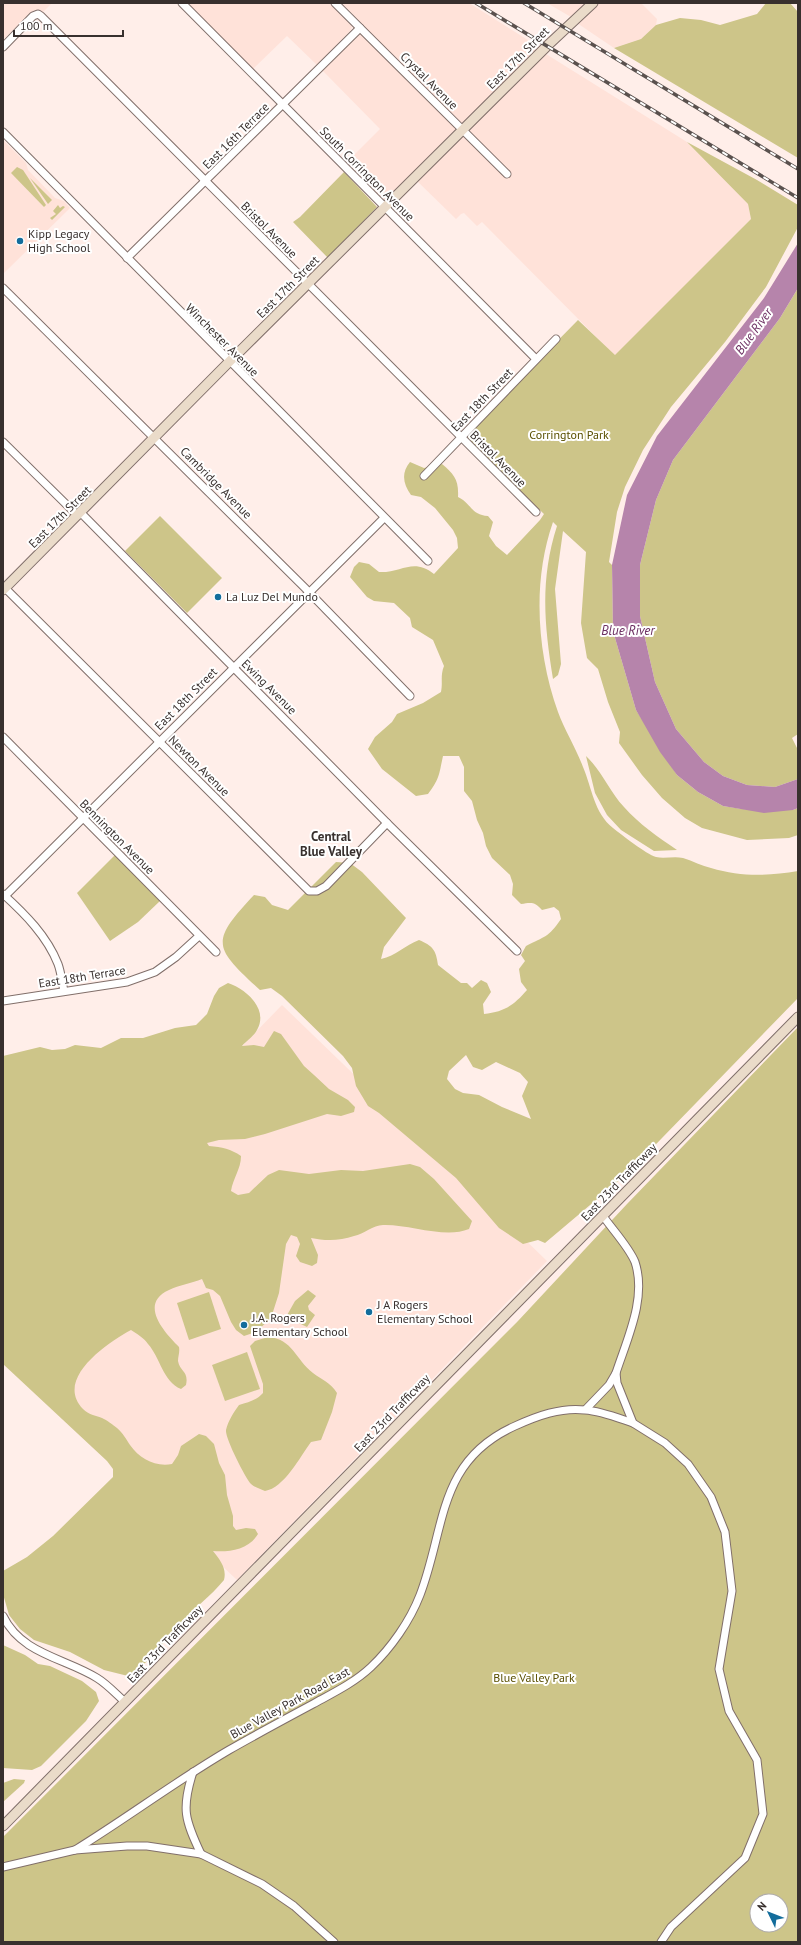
<svg xmlns="http://www.w3.org/2000/svg" width="801" height="1945" viewBox="0 0 801 1945" font-family="'PT Sans',sans-serif">
<style>
.built{fill:#ffe2d9}
.green{fill:#cdc589;fill-rule:evenodd}
.water{fill:#b684ab}
.lines{fill:none;stroke-linecap:round;stroke-linejoin:round}
.street-casing{stroke:#816f6a;stroke-width:9}
.secondary-casing{stroke:#816f6a;stroke-width:11}
.street{stroke:#fff;stroke-width:7}
.secondary{stroke:#eadbc9;stroke-width:9}
.rail-casing{stroke:#5a514e;stroke-width:3.5}
.rail{stroke:#fff;stroke-width:2;stroke-dasharray:6;stroke-linecap:butt}
.poi-dot{fill:#136d9c;stroke:#fff;stroke-width:1.5}
.labels{text-anchor:middle;stroke-width:4;stroke-linejoin:round;paint-order:stroke}
.street-label{font-size:12px;fill:#38302e;stroke:#fff}
.poi-label{font-size:12px;fill:#38302e;stroke:#fff;text-anchor:start}
.park-label{font-size:12px;fill:#5a5002;stroke:#fff}
.water-label{font-size:13px;font-style:italic;fill:#6b2e61;stroke:#fff}
.neighbourhood-label{font-size:13px;font-weight:bold;fill:#38302e;stroke:#fff}
</style>
<rect width="100%" height="100%" fill="#ffeee9"/>
<!-- built -->
<g class="built">
<polygon points="3,3 52,3 43,12 35,10 31,12 3,40"/>
<polygon points="190,3 329,3 352,26 351,30 317,65 287,36 252,70 191,8"/>
<polygon points="342,3 469,3 539,47 387,199 383,199 346,163 380,129 322,70 366,28"/>
<polygon points="547,3 586,3 571,17"/>
<polygon points="600,3 641,3 657,19 656,25 641,39 614,48 577,23"/>
<polygon points="546,54 687,142 748,204 751,219 615,356 482,222 477,226 464,213 461,214 456,219 417,181"/>
<polygon points="3,140 26,163 28,170 55,198 64,201 70,208 3,274"/>
<polygon points="282,1005 547,1261 237,1580 3,1359 3,1292"/>
</g>
<!-- green -->
<g class="green">
<polygon points="766,3 790,3 798,12 798,158 614,48 641,39 656,25 680,18 701,20 720,25 757,14"/>
<path d="M687,142L757,180L798,205V227L766,287L725,342L671,407L643,450L625,487L617,512L609,562L612,565L613,631L636,710L677,775L698,792L723,806L742,809L793,810L798,808V835L789,838L747,840L702,828L685,818L662,798L642,775L619,743L620,732L608,702L598,669L587,658L581,623L586,552L563,531L555,589L561,664L558,675L553,679C544,624 540,579 557,526L553,522C532,582 537,653 558,712C565,731 576,748 583,767C592,788 594,813 613,828C622,835 646,854 656,857C664,859 674,856 683,858C693,861 702,866 711,868C741,877 768,876 798,871V998L628,1173L545,1243L538,1240L523,1244L499,1228L456,1178L379,1113L368,1106L356,1086L352,1068L343,1056L282,996L271,988L260,990C214,947 209,943 254,895L265,897L272,905L288,910L336,862L350,863L362,872L406,918L384,947L381,959C396,956 405,945 419,940C433,946 436,950 438,965L461,983H467L472,988L481,980L487,983L491,992L483,1004L484,1014C504,1012 513,1006 527,990L521,982L519,969L525,961L521,955L526,946C545,936 548,938 561,919L559,911L554,907L542,910C535,902 532,902 521,904L512,895L513,884L510,875L492,858L486,846L483,833L477,820L472,801L464,791V767L459,756H443C439,774 440,778 428,794L416,796L382,769L368,749L375,737L392,722L397,714L423,703L441,692C443,682 440,676 444,666L433,640L412,627L410,618L394,603L374,601L367,597L350,577L354,567L359,562L369,564L379,572C402,573 413,557 434,574L458,548L457,538L453,530L435,508L421,497L411,495C403,484 401,473 410,462L424,468L442,464C454,474 459,480 458,497C472,504 471,515 488,516L493,522L489,536L496,546L507,555L540,520L544,514L470,443L467,436L468,432L578,320L615,355L751,219L748,204ZM466,1055L473,1067L482,1070L496,1062L520,1073L528,1082L522,1096L531,1119L502,1107L479,1095L463,1093L455,1089L447,1079L449,1071Z"/>
<polygon points="17,167 23,170 46,205 44,207 11,173"/>
<polygon points="344,172 377,207 328,258 293,222 300,217"/>
<polygon points="30,178 52,200 48,204"/>
<polygon points="58,205 60,208 63,206 65,207 52,220 50,218 56,214 53,211"/>
<polygon points="798,288 798,734 792,738 798,750 798,779 775,787 747,785 723,776 704,762 676,729 655,682 640,616 640,565 656,500 673,460 780,318"/>
<polygon points="160,516 222,578 187,613 125,551"/>
<path d="M586,756C602,771 609,791 624,807C639,824 658,837 677,850L654,851L621,830L607,815L595,793Z"/>
<polygon points="115,855 161,900 138,922 110,941 77,893"/>
<path d="M228,983C246,989 269,1009 257,1030C254,1036 246,1041 242,1046L254,1045L264,1047L274,1031L281,1034L304,1066L314,1075L329,1089L348,1100L355,1107L354,1112L341,1116L327,1114L265,1134L245,1139L219,1140L207,1143L209,1146C222,1147 231,1149 241,1156C241,1169 233,1178 231,1191L238,1195L249,1193L268,1175L279,1170L309,1174L341,1170L363,1171L410,1164L420,1167L434,1179L472,1221L469,1229C445,1239 409,1224 383,1225C373,1225 364,1234 354,1236C340,1241 325,1241 311,1238L318,1255L317,1263L312,1266L300,1262L296,1256L300,1244L297,1237L291,1235L286,1244L279,1293L271,1318L256,1332L244,1336L236,1330L231,1322L220,1296L213,1290L206,1288L202,1279C192,1283 179,1285 169,1290C138,1304 165,1333 179,1347C180,1352 178,1356 178,1361C180,1372 189,1371 186,1385L181,1389C163,1382 160,1357 148,1344C144,1338 137,1334 131,1330C107,1343 54,1379 83,1409C89,1415 95,1415 102,1418C107,1420 113,1425 117,1428C123,1433 126,1439 130,1445C140,1459 155,1467 172,1464L178,1455L181,1446L199,1434L206,1436L214,1444L219,1463L225,1475L227,1495L233,1516V1526L236,1530L246,1528L255,1529L258,1534C248,1550 230,1552 213,1551C220,1560 227,1568 224,1580C211,1596 194,1608 180,1624C164,1641 149,1664 128,1676L104,1670L70,1652L34,1640L20,1629L9,1615L3,1594V1571L27,1557L53,1536L113,1477V1469L107,1461L3,1364V1056L40,1047L52,1050L65,1049L75,1045L101,1048L121,1038H143L175,1028L196,1025L207,1014L214,996L219,988Z"/>
<path d="M798,1027V1942H3V1837L518,1321L627,1204ZM757,1901H781V1925H757Z"/>
<polygon points="308,1290 316,1296 308,1306 309,1310 315,1315 307,1327 286,1317 295,1301"/>
<polygon points="209,1292 221,1329 189,1340 177,1303"/>
<path d="M268,1337C293,1339 295,1359 313,1373C322,1380 330,1382 337,1393L332,1412L321,1440L311,1442C300,1457 284,1488 265,1491C261,1489 254,1487 251,1484C245,1477 225,1438 226,1430C228,1421 234,1412 239,1405C249,1402 257,1400 263,1393V1384L250,1346L255,1341Z"/>
<polygon points="247,1352 260,1389 225,1401 212,1365"/>
<polygon points="3,1645 25,1655 38,1664 50,1666 82,1681 96,1692 99,1701 86,1721 41,1766 32,1770 3,1768"/>
<polygon points="14,1779 25,1780 24,1783 3,1802 3,1783"/>
</g>
<!-- water -->
<polygon class="water" points="798,243 798,288 780,318 673,460 656,500 640,565 640,616 655,682 676,729 704,762 723,776 747,785 775,787 798,779 798,808 793,810 764,813 723,806 698,792 677,775 660,752 636,710 613,631 612,565 627,495 657,436 764,298"/>
<g class="lines">
<defs>
<g id="street">
<polyline points="182,3 536,359"/>
<polyline points="335,3 507,174"/>
<polyline points="3,47 33,16 38,14 41,16 536,512"/>
<polyline points="3,132 428,561"/>
<polyline points="127,258 360,28"/>
<polyline points="3,288 305,588 410,696"/>
<polyline points="3,442 76,514 83,515 390,826 517,951"/>
<polyline points="424,476 556,339"/>
<polyline points="5,588 309,891 317,891 326,886 387,823"/>
<polyline points="3,737 216,952"/>
<path d="M3,894C25,914 47,936 58,964C61,972 62,982 64,991"/>
<polyline points="5,896 384,518"/>
<polyline points="3,1001 127,982 155,972 176,957 199,936"/>
<path d="M603,1216C612,1229 629,1247 635,1262C647,1298 627,1339 616,1373L617,1383L633,1423L665,1443L688,1464L711,1497L725,1532L732,1591L719,1669L729,1711L757,1760L763,1814L745,1858L671,1927L661,1942"/>
<polyline points="586,1409 609,1385 616,1373"/>
<path d="M3,1616C21,1654 65,1658 97,1678C107,1684 116,1694 125,1702"/>
<path d="M193,1772C181,1809 185,1820 201,1854"/>
<path d="M75,1850C127,1818 176,1781 229,1750C257,1734 285,1719 313,1704C333,1693 354,1683 371,1667C391,1648 410,1621 420,1595C446,1527 437,1461 515,1426C537,1416 561,1407 585,1410C601,1411 618,1418 633,1423"/>
<polyline points="3,1867 75,1850 127,1846 147,1846 201,1854 262,1884 294,1906 334,1942"/>
</g>
<g id="secondary">
<polyline points="3,590 229,362 547,46 593,3"/>
<polyline points="3,1826 798,1017"/>
</g>
</defs>
<!-- street casing -->
<use href="#street" class="street-casing"/>
<!-- secondary casing -->
<use href="#secondary" class="secondary-casing"/>
<!-- street -->
<use href="#street" class="street"/>
<!-- secondary -->
<use href="#secondary" class="secondary"/>
<defs>
<g id="rail">
<polyline points="476,3 798,198"/>
<polyline points="524,3 798,169"/>
</g>
</defs>
<!-- rail casing -->
<use href="#rail" class="rail-casing"/>
<!-- rail -->
<use href="#rail" class="rail"/>
</g>
<!-- markers -->
<g class="poi-dot">
<circle cx="20" cy="241" r="4"/>
<circle cx="218" cy="597" r="4"/>
<circle cx="369" cy="1312" r="4"/>
<circle cx="244" cy="1325" r="4"/>
</g>
<g class="labels">
<!-- street labels -->
<g class="street-label">
<text transform="translate(518 58) rotate(-45)" y="4">East 17th Street</text>
<text transform="translate(429 81) rotate(45)" y="4">Crystal Avenue</text>
<text transform="translate(236 136) rotate(-45)" y="4">East 16th Terrace</text>
<text transform="translate(367 174) rotate(45)" y="4">South Corrington Avenue</text>
<text transform="translate(269 230) rotate(45)" y="4">Bristol Avenue</text>
<text transform="translate(288 287) rotate(-45)" y="4">East 17th Street</text>
<text transform="translate(222 340) rotate(45)" y="4">Winchester Avenue</text>
<text transform="translate(482 400) rotate(-46)" y="4">East 18th Street</text>
<text transform="translate(498 459) rotate(45)" y="4">Bristol Avenue</text>
<text transform="translate(216 483) rotate(45)" y="4">Cambridge Avenue</text>
<text transform="translate(60 517) rotate(-45)" y="4">East 17th Street</text>
<text transform="translate(269 687) rotate(45)" y="4">Ewing Avenue</text>
<text transform="translate(186 699) rotate(-45)" y="4">East 18th Street</text>
<text transform="translate(199 766) rotate(45)" y="4">Newton Avenue</text>
<text transform="translate(117 837) rotate(45)" y="4">Bennington Avenue</text>
<text transform="translate(82 977) rotate(-9)" y="4">East 18th Terrace</text>
<text transform="translate(619 1182) rotate(-46)" y="4">East 23rd Trafficway</text>
<text transform="translate(392 1413) rotate(-46)" y="4">East 23rd Trafficway</text>
<text transform="translate(165 1644) rotate(-46)" y="4">East 23rd Trafficway</text>
<text transform="translate(290 1703) rotate(-29)" y="4">Blue Valley Park Road East</text>
</g>
<!-- poi labels -->
<g class="poi-label">
<text x="28" y="238">Kipp Legacy<tspan x="28" dy="14">High School</tspan></text>
<text x="226" y="601">La Luz Del Mundo</text>
<text x="377" y="1309">J A Rogers<tspan x="377" dy="14">Elementary School</tspan></text>
<text x="252" y="1322">J.A. Rogers<tspan x="252" dy="14">Elementary School</tspan></text>
</g>
<!-- park labels -->
<g class="park-label">
<text x="569" y="439">Corrington Park</text>
<text x="534" y="1682">Blue Valley Park</text>
</g>
<!-- water labels -->
<g class="water-label">
<text transform="translate(753 331) rotate(-54)" y="5">Blue River</text>
<text x="628" y="635">Blue River</text>
</g>
<!-- neighbourhood labels -->
<g class="neighbourhood-label">
<text x="331" y="841">Central<tspan x="331" dy="15">Blue Valley</tspan></text>
</g>
</g>
<!-- border -->
<rect width="801" height="1945" fill="none" stroke="#38302e" stroke-width="8"/>
<!-- north arrow -->
<g transform="translate(769 1913) rotate(313)"><circle r="19" fill="#ffffff" stroke="#afacab"/>
<path d="M0-3L7 15L0 10L-7 15Z" fill="#136d9c"/>
<text y="-6" font-size="11" font-weight="bold" text-anchor="middle" fill="#38302e">N</text>
</g>
<!-- scale -->
<path d="M14 30v6h109v-6" fill="none" stroke="#38302e" stroke-width="2"/>
<text x="20" y="30" font-size="12" fill="#38302e" stroke="#ffffff" stroke-width="3" paint-order="stroke">100 m</text>
</svg>
